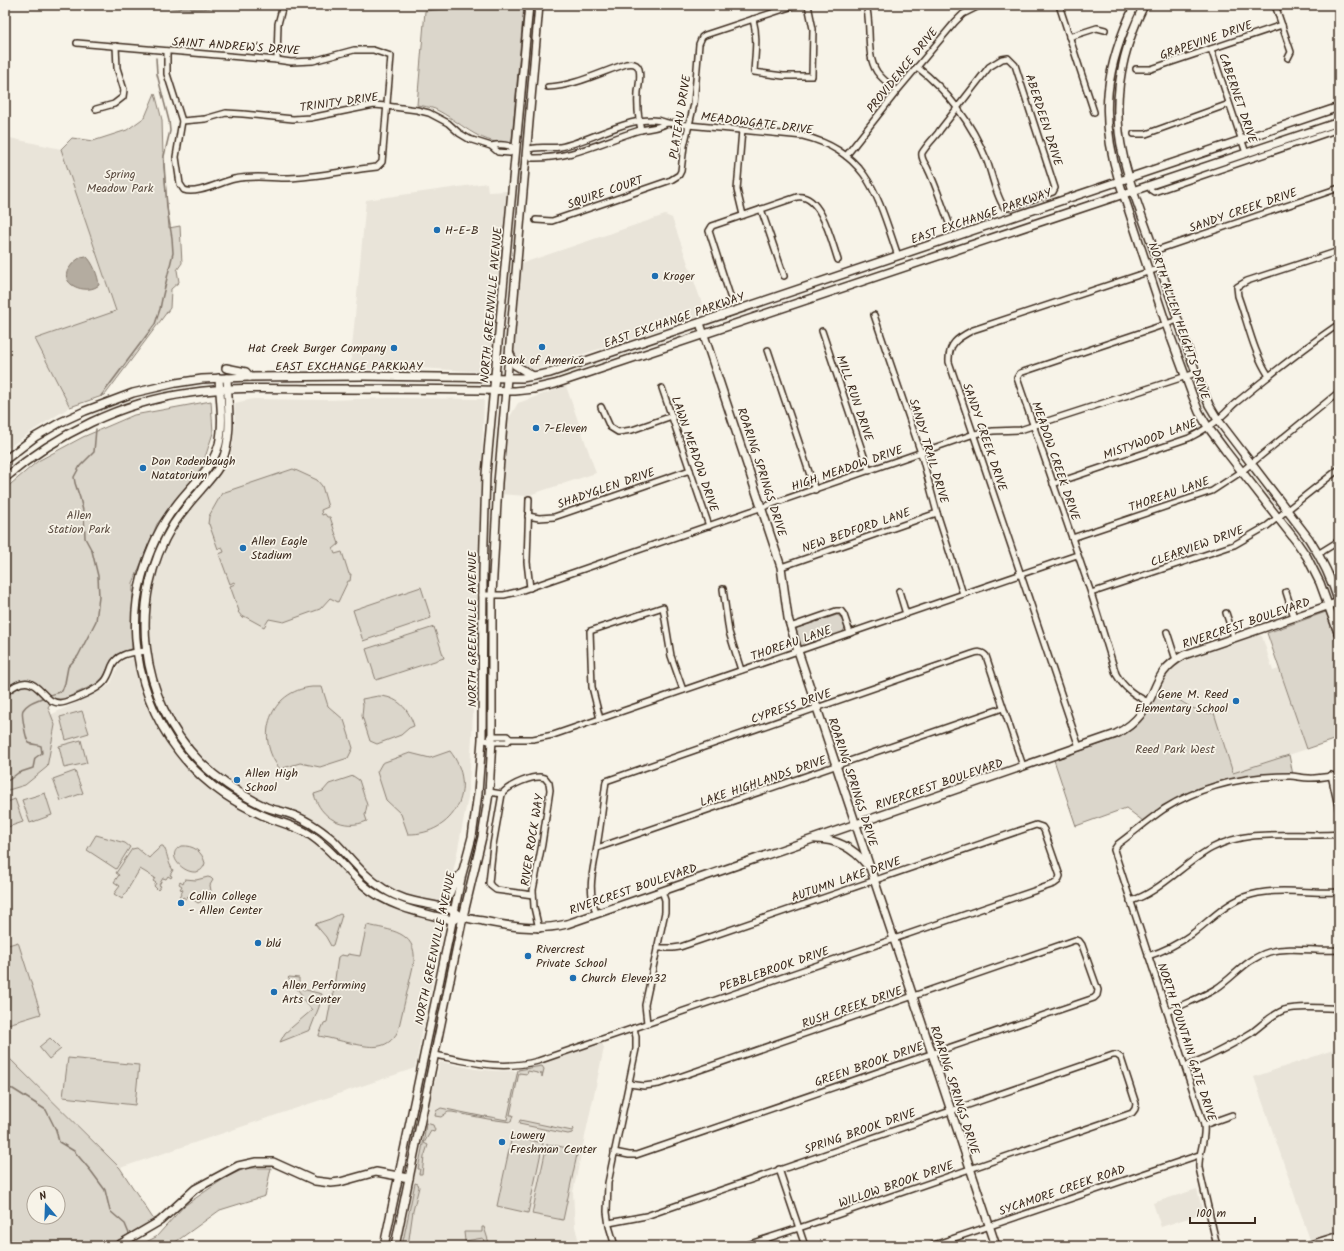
<svg xmlns="http://www.w3.org/2000/svg" width="1344" height="1251" viewBox="0 0 1344 1251" font-family="Kalam,sans-serif">
<style>
.built{fill:#e9e4d9}
.green{fill:#dbd6cb;stroke:#8b8074;fill-rule:evenodd}
.water{fill:#b4aca0;stroke:#84786c}
.lines{fill:none;stroke-linecap:round;stroke-linejoin:round}
.stream{stroke:#84786c;stroke-width:1.5}
.street-casing{stroke:#3b2a1e;stroke-width:8}
.secondary-casing{stroke:#3b2a1e;stroke-width:10}
.street{stroke:#f7f3e8;stroke-width:5}
.secondary{stroke:#f7f3e8;stroke-width:7}
.poi-dot{fill:#1f6fb2;stroke:#f7f3e8;stroke-width:1.5}
.labels{text-anchor:middle;stroke-width:3.5;stroke-linejoin:round;paint-order:stroke}
.street-label{font-size:12px;fill:#3b2a1e;stroke:#f7f3e8}
.park-label{font-size:12px;fill:#5b4c41;stroke:#f7f3e8}
.poi-label{font-size:12px;fill:#3b2a1e;stroke:#f7f3e8;text-anchor:start}
</style>
<rect width="100%" height="100%" fill="#f7f3e8"/>
<filter id="ink" filterUnits="userSpaceOnUse"><feTurbulence type="fractalNoise" baseFrequency=".025" numOctaves="2"/><feDisplacementMap in="SourceGraphic" scale="8" xChannelSelector="R" yChannelSelector="G"/><feConvolveMatrix kernelMatrix="1 2 1 2 8 2 1 2 1" color-interpolation-filters="sRGB"/></filter>
<g filter="url(#ink)">
<!-- built -->
<g class="built">
<polygon points="5,137 61,149 116,312 35,339 70,407 35,429 5,450"/>
<polygon points="487,183 488,192 508,191 491,363 489,369 485,372 420,368 350,369 366,200"/>
<polygon points="665,215 672,218 706,315 536,369 532,369 519,365 513,354 520,264"/>
<polygon points="566,386 596,473 526,496 500,494 509,418 518,403"/>
<polygon points="391,398 484,399 472,737 468,797 415,1068 120,1168 5,1054 5,763 44,718 104,689 111,683 120,662 124,660 151,655 150,627 150,608 155,580 160,564 175,530 197,501 215,480 227,462 232,448 234,434 235,403 253,399 326,400"/>
<polygon points="1257,635 1262,636 1273,671 1279,669 1307,749 1233,773 1214,713 1207,714 1200,712 1163,689 1163,680 1168,673 1181,662"/>
<polygon points="602,1043 604,1048 573,1192 575,1227 580,1246 398,1246 428,1106 438,1071 439,1064 441,1062 476,1069 497,1071 517,1071 519,1069 538,1065"/>
<polygon points="1339,1048 1339,1230 1310,1240 1254,1077"/>
<polygon points="1197,1189 1203,1213 1161,1227 1153,1203"/>
</g>
<!-- green -->
<g class="green">
<path d="M482,5H524L512,139L510,144C475,142 463,123 435,109C430,107 423,106 417,105L425,11Z"/>
<polygon points="155,93 162,120 163,156 169,228 180,226 182,263 177,270 179,282 171,289 170,308 105,395 70,407 35,339 116,311 61,149 72,138 93,141 127,130 145,117"/>
<polygon points="211,401 213,433 202,467 157,524 133,583 132,649 124,651 115,656 111,661 104,676 98,683 64,699 53,699 48,707 55,725 47,767 25,785 5,791 5,489 38,461 83,437 134,415"/>
<polygon points="293,469 317,480 322,486 328,507 321,510 322,515 325,514 327,517 330,517 339,544 333,549 335,554 342,552 349,574 351,574 350,581 348,581 338,602 330,598 320,609 284,622 269,619 264,627 244,616 243,618 238,612 239,611 230,586 235,584 234,582 230,584 219,554 224,552 222,547 218,549 209,524 208,524 209,516 222,493"/>
<polygon points="421,587 431,618 363,641 353,610"/>
<polygon points="1326,612 1339,649 1339,738 1307,749 1267,633"/>
<polygon points="837,615 841,617 845,628 842,633 800,646 795,630 797,628"/>
<polygon points="434,627 444,658 376,680 366,649"/>
<path d="M312,687H322L328,706L344,720L353,748L348,758L320,767L300,763L280,769C254,737 270,691 312,687Z"/>
<path d="M1163,689C1177,698 1197,715 1214,713L1233,773L1289,755L1293,775C1236,770 1188,787 1143,821L1126,808L1076,826L1054,760L1116,739C1126,734 1136,728 1142,720C1148,711 1153,692 1163,689Z"/>
<path d="M378,696C397,696 409,709 414,726L409,728L401,735L377,744L370,741L362,716L363,705L362,699Z"/>
<polygon points="82,711 89,733 66,740 60,717"/>
<polygon points="81,740 87,763 64,768 59,746"/>
<path d="M450,751C479,788 454,835 408,834L401,814L386,800L377,772L382,763L410,753L430,758Z"/>
<polygon points="75,771 83,793 61,801 53,779"/>
<path d="M353,776L359,780L367,805L365,815L367,821C344,831 320,818 314,794L323,791L329,784Z"/>
<polygon points="45,793 52,815 30,823 22,800"/>
<polygon points="15,799 23,822 5,828 5,803"/>
<polygon points="96,835 125,843 130,847 116,869 87,850"/>
<path d="M161,846H163C168,853 167,862 173,870L170,875L172,876L171,878L168,876L166,879L163,878L159,885L161,886L158,890L154,886L156,883L153,881L155,878L140,869L122,899L114,894L120,886L114,882L119,875L116,873L132,849L137,848L149,858C153,853 157,851 161,846Z"/>
<path d="M181,846C193,845 202,851 205,863C199,887 159,857 181,846Z"/>
<polygon points="208,877 211,878 213,880 210,885 211,891 208,896 210,897 198,903 188,896 186,899 183,897 181,899 179,898 183,890 180,889 182,886 179,884 180,882 183,884 185,879 196,880"/>
<polygon points="340,914 342,915 333,945 331,946 326,937 315,924 330,919"/>
<path d="M367,925C389,930 417,931 414,962L398,1031C387,1052 369,1047 350,1043C340,1041 330,1038 319,1036V1035L324,1023L327,1022L331,1001L334,997L333,994L338,957L341,955L347,956L348,954L360,956Z"/>
<polygon points="18,942 41,1014 5,1025 5,946"/>
<polygon points="289,977 299,978 299,984 302,989 322,994 319,1007 310,1030 280,1042 285,1033 312,1010 301,997 302,995 288,978"/>
<polygon points="50,1038 61,1049 49,1059 39,1047"/>
<path d="M5,1054L120,1168L154,1220L108,1246H5ZM34,1193H58V1217H34Z"/>
<polygon points="68,1058 139,1065 135,1105 63,1097"/>
<polygon points="542,1066 544,1069 542,1077 542,1074 528,1071 527,1074 519,1073 510,1115 513,1115 511,1122 488,1119 452,1112 448,1112 441,1117 435,1116 436,1111 441,1108 485,1117 485,1116 507,1120 518,1070"/>
<polygon points="520,1120 572,1131 573,1128 574,1129 572,1133 568,1134 519,1124"/>
<polygon points="426,1123 433,1125 435,1130 434,1132 431,1131 424,1143 428,1145 424,1157 422,1174 419,1174 420,1169 418,1169 424,1139"/>
<polygon points="512,1136 543,1143 528,1213 497,1206"/>
<polygon points="547,1144 578,1150 563,1220 532,1214"/>
<polygon points="246,1168 271,1168 265,1196 220,1210 170,1246 138,1246 156,1237 184,1206 225,1178"/>
<polygon points="415,1183 418,1184 419,1187 413,1211 408,1246 402,1246"/>
<polygon points="482,1227 484,1227 490,1246 485,1246 483,1238 465,1241 464,1232 482,1232"/>
</g>
<!-- water -->
<g class="water">
<path d="M150,5H223C208,12 167,8 150,5Z"/>
<path d="M81,257L86,256C93,262 98,276 99,285C87,296 56,284 70,267C73,262 77,260 81,257Z"/>
</g>
<g class="lines">
<!-- stream -->
<g class="stream">
<polyline points="101,396 155,324 160,309 162,299 173,253 172,238 167,208 164,164 164,156 170,131 169,121 157,74 156,58"/>
<polyline points="47,696 62,691 65,683 68,667 78,656 96,621 99,597 98,576 92,551 85,538 84,515 80,498 75,483 74,477 80,466 94,452 96,429"/>
<path d="M5,780H9L18,773L33,768L35,758L42,753L41,746C37,744 33,745 29,743C26,741 21,713 23,710C28,702 36,701 44,697"/>
<polyline points="5,1088 13,1089 46,1110 56,1130 59,1142 74,1151 91,1171 105,1190 110,1211 125,1224 130,1236"/>
<polyline points="132,1240 134,1246"/>
</g>
<defs>
<g id="street">
<path d="M866,5C872,25 865,54 877,72C882,79 890,85 897,91"/>
<polyline points="1059,5 1094,112"/>
<polyline points="1275,5 1291,52 1288,58"/>
<path d="M753,19C758,37 755,54 754,72L783,76H812L813,29L808,5"/>
<polyline points="1069,37 1097,28 1105,30"/>
<path d="M77,43L277,60L291,62L313,61L354,50H373L391,56L382,162L377,167C348,170 317,177 289,178C269,178 255,175 234,179C221,182 196,195 184,190L180,184L176,157L182,121L167,74V51"/>
<polyline points="1211,49 1246,153"/>
<polyline points="277,60 278,24 283,5"/>
<path d="M917,67C948,91 972,124 987,161C992,174 996,196 1004,207L1008,208L1053,192L1055,188L1015,65L1008,58L1002,59L989,67L940,130L938,133C933,139 926,146 922,153C921,157 925,164 927,167C936,185 942,205 949,223"/>
<polyline points="1136,69 1151,69 1282,25"/>
<path d="M548,87C575,86 601,72 626,64C632,63 637,63 639,69C641,76 639,85 638,92C637,105 638,117 641,130"/>
<polyline points="96,109 114,104 123,97 124,90 117,68 116,46"/>
<path d="M182,121L205,119L226,113L243,114L293,119L310,118L374,105L386,106L417,110L429,113L448,123L459,133L469,139L491,146L498,152L510,153L516,149C508,144 500,144 491,146"/>
<path d="M667,123C659,128 650,128 640,130C603,141 572,159 532,158L527,150C537,145 549,149 560,147C590,142 638,110 667,123L803,136C869,152 878,198 898,256"/>
<polyline points="742,130 737,190 743,215"/>
<polyline points="1134,134 1146,134 1229,104"/>
<polyline points="846,156 897,91 955,22 963,14 981,5"/>
<polyline points="1149,185 1151,190 1154,192 1339,129"/>
<polyline points="761,209 784,276"/>
<polyline points="536,220 552,221 671,180 679,175 681,171 684,146 694,104 699,44 702,37 705,35 796,5"/>
<polyline points="1154,251 1339,188"/>
<path d="M730,296L709,231L712,226L797,197C821,193 832,243 838,260"/>
<polyline points="874,315 921,453 937,513 963,594"/>
<polyline points="822,331 869,471"/>
<polyline points="768,350 815,490"/>
<path d="M1269,376C1253,352 1248,323 1238,296L1237,287L1247,281L1339,251"/>
<polyline points="662,388 709,526"/>
<polyline points="601,407 610,427 618,432 632,430 672,416"/>
<path d="M1053,484L1189,438C1201,432 1212,425 1222,416C1228,411 1232,405 1238,401C1271,374 1304,348 1339,324"/>
<polyline points="529,499 527,562 530,588"/>
<polyline points="528,516 539,518 554,517 690,470"/>
<polyline points="1072,538 1212,491 1241,472 1339,392"/>
<polyline points="1318,554 1339,541"/>
<polyline points="781,567 937,513"/>
<polyline points="723,589 729,632 741,670"/>
<polyline points="899,591 906,614"/>
<polyline points="1286,592 1294,617"/>
<polyline points="1091,593 1234,545 1267,526 1339,469"/>
<polyline points="482,595 504,595 517,592 974,434 993,431 1020,430 1196,373"/>
<polyline points="1226,613 1234,637"/>
<polyline points="790,627 836,611 841,611 844,615 850,633"/>
<polyline points="1167,632 1176,660"/>
<path d="M5,693C40,662 40,710 65,702C75,699 97,690 104,682C108,678 110,672 112,666C118,652 133,653 146,651"/>
<path d="M1148,702C1134,695 1124,688 1116,674L1091,593L1017,378L1020,373L1178,320"/>
<polyline points="600,719 592,687 590,631 663,607 671,656 683,690"/>
<polyline points="490,736 507,736 510,739"/>
<polyline points="482,739 492,742 507,742 510,739 533,739 553,735 1077,555"/>
<path d="M1079,747L949,362C948,343 958,338 973,330L1160,268"/>
<polyline points="1331,775 1339,811"/>
<path d="M489,792L502,794C509,785 534,774 545,778L549,783L550,790L542,844L533,890L534,907L539,929"/>
<polyline points="502,794 493,845 489,883 491,886 496,890 533,895"/>
<polyline points="597,848 1003,708"/>
<path d="M1130,901C1158,894 1185,862 1212,848C1252,827 1296,838 1339,834"/>
<path d="M596,913C587,886 593,873 597,846C601,824 603,803 606,781L972,654C978,652 982,651 986,656L1023,766"/>
<path d="M1148,956C1164,951 1178,944 1192,934C1209,921 1224,905 1244,897C1274,886 1308,894 1339,892"/>
<path d="M1167,1012C1183,1004 1201,998 1217,988C1235,976 1246,959 1269,952C1292,946 1316,952 1339,950"/>
<polyline points="647,1023 645,1005 665,912 665,900 662,891"/>
<path d="M435,1055C471,1062 501,1071 538,1061L1054,884L1058,881L1060,876L1044,830L1042,827L1036,825L680,947L673,948H657"/>
<path d="M1185,1066C1208,1058 1230,1046 1251,1033C1262,1025 1271,1015 1284,1010C1301,1005 1321,1009 1339,1008"/>
<polyline points="1204,1125 1232,1115"/>
<polyline points="614,1152 629,1155 636,1155 1094,998 1097,995 1098,990 1082,945 1079,941 1075,940 659,1084 644,1086 629,1084"/>
<polyline points="779,1169 805,1246"/>
<polyline points="609,1223 646,1216 1113,1055 1117,1055 1121,1058 1136,1104 1135,1109 1132,1113 799,1228 744,1246"/>
<polyline points="615,1246 609,1226 607,1212 608,1183 636,1049 636,1037 634,1028"/>
<polyline points="931,1246 1199,1155"/>
<path d="M1217,1246L1199,1168C1198,1153 1206,1141 1204,1125L1114,850L1118,844C1133,833 1148,820 1164,809C1202,785 1246,776 1290,776C1296,776 1302,778 1309,778C1319,779 1329,775 1339,776"/>
</g>
<g id="secondary">
<path d="M1135,5C1105,67 1099,115 1119,181L1166,324L1193,397L1199,412L1208,427L1225,450L1296,541L1307,557L1320,583L1339,635"/>
<path d="M1144,5C1121,52 1111,103 1123,155C1130,188 1144,220 1155,253C1170,295 1184,339 1199,381L1209,405L1218,420L1309,539C1322,559 1332,580 1339,603"/>
<polyline points="700,323 781,567 788,618 798,651 996,1246"/>
<polyline points="510,354 515,365 533,376"/>
<polyline points="226,368 246,372 250,377"/>
<path d="M219,378C220,399 224,423 219,444C212,470 190,486 175,507C159,527 149,552 142,576C120,656 155,748 224,794C236,802 249,809 262,815C277,822 293,825 307,833C328,846 343,866 361,883C386,906 420,913 452,920L456,919"/>
<path d="M227,378C228,406 233,435 222,461C217,473 207,482 199,492C190,502 181,513 173,525C127,600 139,699 200,762C219,781 241,795 266,807C273,810 282,811 290,814C306,819 320,829 333,840C350,857 363,876 384,889C407,904 428,902 452,910C456,912 459,915 463,917C469,919 477,920 483,921C512,927 538,931 567,924L1116,734C1126,729 1134,723 1141,714C1159,690 1153,672 1184,655L1339,602"/>
<polyline points="5,460 35,437 61,422 85,411 133,393 176,383 202,379 250,377 362,376 522,378 550,373 1339,107"/>
<path d="M5,478C57,434 121,402 189,393C236,386 284,389 331,389C392,389 454,389 515,391L533,389L555,384L1339,122"/>
<path d="M816,839C837,839 854,849 867,865"/>
<path d="M439,908C448,902 449,894 453,885C455,881 458,877 461,874"/>
<polyline points="117,1246 160,1221 195,1189 238,1166 256,1162 273,1162 315,1181 331,1183 340,1182 376,1172 409,1178"/>
<polyline points="384,1246 462,874 472,837 478,793 482,739 483,573 486,474 529,5"/>
<polyline points="395,1246 463,917 482,837 489,793 492,739 492,595 498,483 539,5"/>
<polyline points="1307,1246 1339,1236"/>
</g>
</defs>
<!-- street casing -->
<use href="#street" class="street-casing"/>
<!-- secondary casing -->
<use href="#secondary" class="secondary-casing"/>
<!-- street -->
<use href="#street" class="street"/>
<!-- secondary -->
<use href="#secondary" class="secondary"/>
</g>
</g>
<!-- markers -->
<g class="poi-dot">
<circle cx="437" cy="230" r="4"/>
<circle cx="655" cy="276" r="4"/>
<circle cx="542" cy="347" r="4"/>
<circle cx="394" cy="348" r="4"/>
<circle cx="536" cy="428" r="4"/>
<circle cx="143" cy="468" r="4"/>
<circle cx="243" cy="548" r="4"/>
<circle cx="1236" cy="701" r="4"/>
<circle cx="237" cy="780" r="4"/>
<circle cx="181" cy="903" r="4"/>
<circle cx="258" cy="943" r="4"/>
<circle cx="528" cy="956" r="4"/>
<circle cx="573" cy="978" r="4"/>
<circle cx="274" cy="992" r="4"/>
<circle cx="502" cy="1142" r="4"/>
</g>
<g class="labels">
<!-- street labels -->
<g class="street-label">
<text transform="translate(1206 40) rotate(-19)" y="4">GRAPEVINE DRIVE</text>
<text transform="translate(236 46) rotate(4)" y="4">SAINT ANDREW'S DRIVE</text>
<text transform="translate(902 70) rotate(-51)" y="4">PROVIDENCE DRIVE</text>
<text transform="translate(1238 98) rotate(71)" y="4">CABERNET DRIVE</text>
<text transform="translate(339 102) rotate(-8)" y="4">TRINITY DRIVE</text>
<text transform="translate(680 117) rotate(-81)" y="4">PLATEAU DRIVE</text>
<text transform="translate(1044 120) rotate(72)" y="4">ABERDEEN DRIVE</text>
<text transform="translate(757 123) rotate(7)" y="4">MEADOWGATE DRIVE</text>
<text transform="translate(605 192) rotate(-19)" y="4">SQUIRE COURT</text>
<text transform="translate(1243 210) rotate(-19)" y="4">SANDY CREEK DRIVE</text>
<text transform="translate(981 216) rotate(-19)" y="4">EAST EXCHANGE PARKWAY</text>
<text transform="translate(491 305) rotate(-85)" y="4">NORTH GREENVILLE AVENUE</text>
<text transform="translate(674 320) rotate(-19)" y="4">EAST EXCHANGE PARKWAY</text>
<text transform="translate(1179 321) rotate(71)" y="4">NORTH ALLEN HEIGHTS DRIVE</text>
<text x="349" y="370">EAST EXCHANGE PARKWAY</text>
<text transform="translate(855 398) rotate(71)" y="4">MILL RUN DRIVE</text>
<text transform="translate(985 437) rotate(71)" y="4">SANDY CREEK DRIVE</text>
<text transform="translate(1150 439) rotate(-20)" y="4">MISTYWOOD LANE</text>
<text transform="translate(929 451) rotate(73)" y="4">SANDY TRAIL DRIVE</text>
<text transform="translate(695 454) rotate(71)" y="4">LAWN MEADOW DRIVE</text>
<text transform="translate(1056 461) rotate(71)" y="4">MEADOW CREEK DRIVE</text>
<text transform="translate(847 468) rotate(-19)" y="4">HIGH MEADOW DRIVE</text>
<text transform="translate(762 472) rotate(72)" y="4">ROARING SPRINGS DRIVE</text>
<text transform="translate(606 488) rotate(-19)" y="4">SHADYGLEN DRIVE</text>
<text transform="translate(1169 494) rotate(-19)" y="4">THOREAU LANE</text>
<text transform="translate(856 530) rotate(-19)" y="4">NEW BEDFORD LANE</text>
<text transform="translate(1197 546) rotate(-20)" y="4">CLEARVIEW DRIVE</text>
<text transform="translate(1246 623) rotate(-19)" y="4">RIVERCREST BOULEVARD</text>
<text transform="translate(472 629) rotate(-90)" y="4">NORTH GREENVILLE AVENUE</text>
<text transform="translate(791 643) rotate(-19)" y="4">THOREAU LANE</text>
<text transform="translate(791 706) rotate(-19)" y="4">CYPRESS DRIVE</text>
<text transform="translate(763 781) rotate(-19)" y="4">LAKE HIGHLANDS DRIVE</text>
<text transform="translate(853 782) rotate(72)" y="4">ROARING SPRINGS DRIVE</text>
<text transform="translate(939 784) rotate(-19)" y="4">RIVERCREST BOULEVARD</text>
<text transform="translate(532 840) rotate(-81)" y="4">RIVER ROCK WAY</text>
<text transform="translate(846 879) rotate(-19)" y="4">AUTUMN LAKE DRIVE</text>
<text transform="translate(633 889) rotate(-19)" y="4">RIVERCREST BOULEVARD</text>
<text transform="translate(435 948) rotate(-78)" y="4">NORTH GREENVILLE AVENUE</text>
<text transform="translate(774 969) rotate(-19)" y="4">PEBBLEBROOK DRIVE</text>
<text transform="translate(852 1007) rotate(-19)" y="4">RUSH CREEK DRIVE</text>
<text transform="translate(1187 1042) rotate(72)" y="4">NORTH FOUNTAIN GATE DRIVE</text>
<text transform="translate(869 1064) rotate(-19)" y="4">GREEN BROOK DRIVE</text>
<text transform="translate(955 1090) rotate(72)" y="4">ROARING SPRINGS DRIVE</text>
<text transform="translate(860 1131) rotate(-19)" y="4">SPRING BROOK DRIVE</text>
<text transform="translate(896 1184) rotate(-19)" y="4">WILLOW BROOK DRIVE</text>
<text transform="translate(1062 1190) rotate(-19)" y="4">SYCAMORE CREEK ROAD</text>
</g>
<!-- park labels -->
<g class="park-label">
<text x="120" y="178">Spring<tspan x="120" dy="14">Meadow Park</tspan></text>
<text x="79" y="519">Allen<tspan x="79" dy="14">Station Park</tspan></text>
<text x="1175" y="753">Reed Park West</text>
</g>
<!-- poi labels -->
<g class="poi-label">
<text x="445" y="234">H-E-B</text>
<text x="663" y="280">Kroger</text>
<text x="386" y="352" text-anchor="end">Hat Creek Burger Company</text>
<text x="542" y="364" text-anchor="middle">Bank of America</text>
<text x="544" y="432">7-Eleven</text>
<text x="151" y="465">Don Rodenbaugh<tspan x="151" dy="14">Natatorium</tspan></text>
<text x="251" y="545">Allen Eagle<tspan x="251" dy="14">Stadium</tspan></text>
<text x="1228" y="698" text-anchor="end">Gene M. Reed<tspan x="1228" dy="14">Elementary School</tspan></text>
<text x="245" y="777">Allen High<tspan x="245" dy="14">School</tspan></text>
<text x="189" y="900">Collin College<tspan x="189" dy="14">- Allen Center</tspan></text>
<text x="266" y="947">blú</text>
<text x="536" y="953">Rivercrest<tspan x="536" dy="14">Private School</tspan></text>
<text x="581" y="982">Church Eleven32</text>
<text x="282" y="989">Allen Performing<tspan x="282" dy="14">Arts Center</tspan></text>
<text x="510" y="1139">Lowery<tspan x="510" dy="14">Freshman Center</tspan></text>
</g>
</g>
<!-- margin -->
<rect width="1344" height="1251" fill="none" stroke="#f7f3e8" stroke-width="20"/>
<rect x="10" y="10" width="1324" height="1231" fill="none" stroke="#3b2a1e" stroke-width="1.5" filter="url(#ink)"/>
<!-- north arrow -->
<g transform="translate(46 1205) rotate(341)"><circle r="19" fill="#f7f3e8" stroke="#aca397"/>
<path d="M0-3L7 15L0 10L-7 15Z" fill="#1f6fb2"/>
<text y="-6" font-size="11" font-weight="bold" text-anchor="middle" fill="#3b2a1e">N</text>
</g>
<!-- scale -->
<path d="M1190 1217v6h65v-6" fill="none" stroke="#3b2a1e" stroke-width="2"/>
<text x="1196" y="1217" font-size="12" fill="#3b2a1e" stroke="#f7f3e8" stroke-width="3" paint-order="stroke">100 m</text>
</svg>
